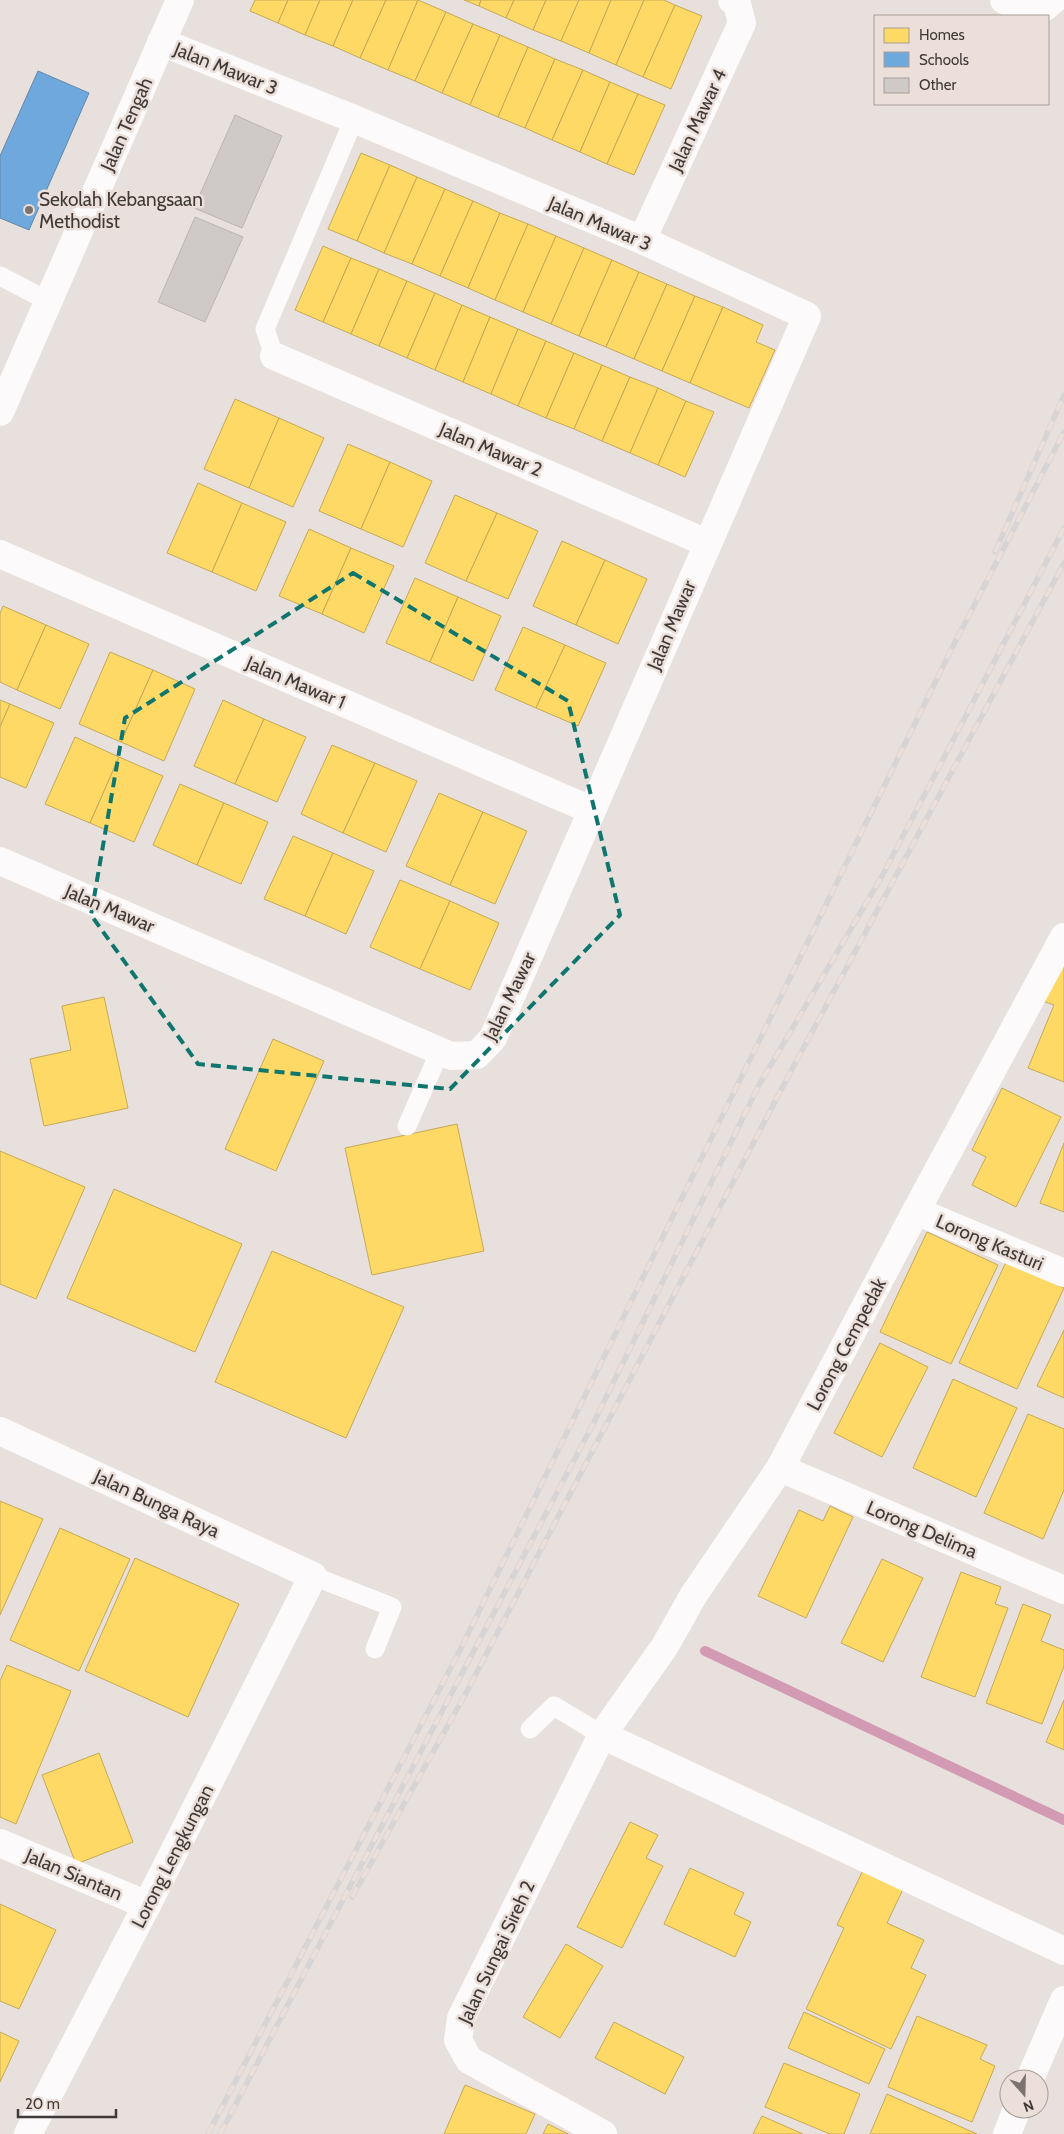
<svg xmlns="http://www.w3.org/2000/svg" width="1064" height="2134" viewBox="0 0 1064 2134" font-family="Cabin,sans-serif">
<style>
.homes{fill:#ffd966;stroke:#c5a958}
.schools{fill:#6fa8dc;stroke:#6187aa}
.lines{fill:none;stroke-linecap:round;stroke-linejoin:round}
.stream{stroke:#d39ab3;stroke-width:10}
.building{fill:#cfcac8;stroke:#bab5b3}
.service{stroke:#fcfafa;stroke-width:19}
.minor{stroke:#fcfafa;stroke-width:28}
.rail-casing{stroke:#d6d4d4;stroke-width:5.5}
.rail{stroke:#ecdfd9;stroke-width:4;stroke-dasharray:11;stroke-linecap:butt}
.marked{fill:none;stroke:#0f766e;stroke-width:4;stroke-dasharray:10 6;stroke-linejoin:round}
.poi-dot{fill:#7a7471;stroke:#ecdfd9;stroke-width:2}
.labels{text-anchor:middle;stroke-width:5;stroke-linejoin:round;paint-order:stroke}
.street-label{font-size:19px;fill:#3f3a37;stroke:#ecdfd9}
.poi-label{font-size:19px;fill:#3f3a37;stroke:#ecdfd9;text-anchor:start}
</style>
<rect width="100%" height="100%" fill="#e8e0dd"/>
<!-- homes -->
<g class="homes">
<polygon points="255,0 288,0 278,23 250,11"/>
<polygon points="288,0 320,0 305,35 278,23"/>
<polygon points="320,0 353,0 333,46 305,35"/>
<polygon points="353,0 386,0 360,58 333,46"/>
<polygon points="386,0 418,0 388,70 360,58"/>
<polygon points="418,0 446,12 415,81 388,70"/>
<polygon points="464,0 481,0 479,6"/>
<polygon points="481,0 514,0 506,18 479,6"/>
<polygon points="514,0 546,0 533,30 506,18"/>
<polygon points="546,0 579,0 561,41 533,30"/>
<polygon points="579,0 611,0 589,53 561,41"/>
<polygon points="611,0 644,0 616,65 589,53"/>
<polygon points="644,0 664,0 675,5 643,77 616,65"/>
<polygon points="675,5 702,16 671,89 643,77"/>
<polygon points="446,12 473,24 442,93 415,81"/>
<polygon points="473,24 500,35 470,105 442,93"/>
<polygon points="500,35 528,47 498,117 470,105"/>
<polygon points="528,47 555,59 525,128 498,117"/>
<polygon points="555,59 583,70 552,140 525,128"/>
<polygon points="583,70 610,82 580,152 552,140"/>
<polygon points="610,82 638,94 607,164 580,152"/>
<polygon points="638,94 665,105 634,175 607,164"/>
<polygon points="361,153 390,165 357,241 328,229"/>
<polygon points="390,165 417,177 384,253 357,241"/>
<polygon points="417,177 445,189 412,264 384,253"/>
<polygon points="445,189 473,201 440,276 412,264"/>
<polygon points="473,201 500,213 468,288 440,276"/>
<polygon points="500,213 528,224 495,300 468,288"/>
<polygon points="528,224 556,236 523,312 495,300"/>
<polygon points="556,236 584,248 551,324 523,312"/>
<polygon points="323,246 351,258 323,322 295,310"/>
<polygon points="584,248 612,260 579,336 551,324"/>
<polygon points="351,258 379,269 351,334 323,322"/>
<polygon points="612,260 639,272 606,347 579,336"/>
<polygon points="379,269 407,281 379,346 351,334"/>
<polygon points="639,272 667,284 634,359 606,347"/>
<polygon points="407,281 435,293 407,358 379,346"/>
<polygon points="667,284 695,296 662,371 634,359"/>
<polygon points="435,293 462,305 435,370 407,358"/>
<polygon points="695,296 723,307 690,383 662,371"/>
<polygon points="462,305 490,317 463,382 435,370"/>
<polygon points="723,307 763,325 756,342 775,350 749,408 690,383"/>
<polygon points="490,317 518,329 491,394 463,382"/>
<polygon points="518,329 546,341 518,406 491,394"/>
<polygon points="546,341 574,353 546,418 518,406"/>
<polygon points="574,353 602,365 574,429 546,418"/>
<polygon points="602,365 630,377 602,441 574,429"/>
<polygon points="630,377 658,388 630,453 602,441"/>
<polygon points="658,388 686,401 658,465 630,453"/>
<polygon points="235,399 279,418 249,488 204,469"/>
<polygon points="686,401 714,412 685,477 658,465"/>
<polygon points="279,418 324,438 293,507 249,488"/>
<polygon points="348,444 390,462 361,529 319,511"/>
<polygon points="390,462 432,481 403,547 361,529"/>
<polygon points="198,483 242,503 212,572 167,553"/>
<polygon points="455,495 497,513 466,581 425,563"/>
<polygon points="242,503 286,522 256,591 212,572"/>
<polygon points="497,513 538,531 508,599 466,581"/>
<polygon points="309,529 351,548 322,614 279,596"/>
<polygon points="562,541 605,560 576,625 533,606"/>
<polygon points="351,548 394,566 364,633 322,614"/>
<polygon points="605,560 647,579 618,644 576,625"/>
<polygon points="415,578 458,597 430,662 386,643"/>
<polygon points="458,597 501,616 473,681 430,662"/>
<polygon points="3,606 46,625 17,690 0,682 0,614"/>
<polygon points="46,625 89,644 60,709 17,690"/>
<polygon points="523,627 565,645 536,708 495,690"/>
<polygon points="565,645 606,663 578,726 536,708"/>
<polygon points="110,652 153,670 121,742 79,724"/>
<polygon points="153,670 195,689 164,761 121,742"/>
<polygon points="0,700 10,704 0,727"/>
<polygon points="223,700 264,719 235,784 194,766"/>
<polygon points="10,704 54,723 26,788 0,777 0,727"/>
<polygon points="264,719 306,737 277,802 235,784"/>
<polygon points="75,737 119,757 90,823 45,804"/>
<polygon points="332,745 375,763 343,833 301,814"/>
<polygon points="119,757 163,776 134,842 90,823"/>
<polygon points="375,763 417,781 386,852 343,833"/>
<polygon points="180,784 224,803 197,865 153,845"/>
<polygon points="439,793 483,812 450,885 406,866"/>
<polygon points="224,803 268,822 241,884 197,865"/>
<polygon points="483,812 527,831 495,904 450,885"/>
<polygon points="293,836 333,853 305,916 264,899"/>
<polygon points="333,853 374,871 346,934 305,916"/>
<polygon points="400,880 450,901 420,969 370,947"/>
<polygon points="450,901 499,923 470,990 420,969"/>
<polygon points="1064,960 1064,1082 1028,1068 1054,1005 1040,1000"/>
<polygon points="104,997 128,1108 44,1126 30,1059 71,1050 62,1006"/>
<polygon points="273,1039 324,1061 276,1171 225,1149"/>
<polygon points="1002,1088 1061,1117 1016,1207 972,1185 986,1157 972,1150"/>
<polygon points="457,1124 484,1251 372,1275 345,1148"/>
<polygon points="1064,1143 1064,1212 1040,1203"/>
<polygon points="0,1151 85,1187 36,1299 0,1284"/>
<polygon points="114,1189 242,1244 195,1352 67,1298"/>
<polygon points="927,1232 998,1265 951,1364 880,1332"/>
<polygon points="272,1251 404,1307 346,1438 215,1382"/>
<polygon points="1006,1262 1064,1288 1017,1389 959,1363"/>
<polygon points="1064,1330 1064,1398 1037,1386"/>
<polygon points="880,1343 928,1367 882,1457 834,1433"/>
<polygon points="953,1379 1017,1408 976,1497 913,1468"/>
<polygon points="1028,1414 1064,1429 1064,1490 1043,1539 984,1513"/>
<polygon points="0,1501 43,1519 0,1615"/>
<polygon points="830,1506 853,1517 806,1618 758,1596 799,1510 823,1521"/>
<polygon points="60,1528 130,1559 79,1671 10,1640"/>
<polygon points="135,1558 239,1604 188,1717 85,1671"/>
<polygon points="882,1559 923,1578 883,1662 841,1643"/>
<polygon points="961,1572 1001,1587 995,1604 1008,1608 975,1697 921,1677"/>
<polygon points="1023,1604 1051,1615 1041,1641 1064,1650 1064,1666 1042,1724 986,1703"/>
<polygon points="7,1665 71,1691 16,1824 0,1817 0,1681"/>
<polygon points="1064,1700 1064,1750 1046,1742"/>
<polygon points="99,1753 133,1842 76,1864 42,1775"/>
<polygon points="630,1822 658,1835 646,1858 663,1866 622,1948 577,1927"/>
<polygon points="690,1868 744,1893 734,1914 751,1922 735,1957 664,1924"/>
<polygon points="864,1868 904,1887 887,1923 924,1940 911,1968 926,1975 891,2049 806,2009 844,1928 837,1925"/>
<polygon points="0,1904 56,1930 19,2009 0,2001"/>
<polygon points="566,1944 603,1966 560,2038 523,2017"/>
<polygon points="804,2012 885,2049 869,2084 788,2048"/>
<polygon points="917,2016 987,2045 980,2059 995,2066 972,2122 888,2087"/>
<polygon points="614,2022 684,2057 665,2094 595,2058"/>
<polygon points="0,2032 19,2041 0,2082"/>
<polygon points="784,2063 860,2094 844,2134 830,2134 765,2107"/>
<polygon points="465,2085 535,2114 526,2134 444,2134"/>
<polygon points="887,2094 977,2134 870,2134"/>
<polygon points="762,2116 803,2134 753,2134"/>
<polygon points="548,2124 568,2134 543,2134"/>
</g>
<!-- schools -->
<polygon class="schools" points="38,71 89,93 29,230 0,218 0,156"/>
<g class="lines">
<!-- stream -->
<polyline class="stream" points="705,1651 1064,1820"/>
</g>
<!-- building -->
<g class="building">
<polygon points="235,115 282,136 242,228 194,208"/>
<polygon points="195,217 243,237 205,322 158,302"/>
</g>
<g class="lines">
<!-- service -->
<g class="service">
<polyline points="0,276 48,301"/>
<polyline points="274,356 265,329 354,119"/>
<polyline points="407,1126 440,1051"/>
<polyline points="313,1576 392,1607 375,1649"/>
<polyline points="530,1729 554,1706 602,1735"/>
</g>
<!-- minor -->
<g class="minor">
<polyline points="1004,0 1014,5 1045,7 1053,0"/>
<polyline points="642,240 742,23 737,4 732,0"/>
<polyline points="274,356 707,543"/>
<polyline points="0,412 180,0"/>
<polyline points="0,554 591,810"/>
<polyline points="0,861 451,1056 477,1055 493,1038 807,316 642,240 354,119 161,42"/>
<polyline points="916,1211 1064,1273"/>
<polyline points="0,1431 313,1576 147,1905 28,2134"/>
<polyline points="780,1468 1064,1590"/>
<polyline points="602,1735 1064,1951"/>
<polyline points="0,1843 147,1905"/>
<polyline points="1030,2079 1064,2000"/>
<polyline points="603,2134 469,2060 458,2040 461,2018 602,1735 665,1646 693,1596 780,1468 916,1211 1064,937"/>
<polyline points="1007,2134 1017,2109"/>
</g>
<defs>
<g id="rail">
<polyline points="995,552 1064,395"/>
<polyline points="352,1897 466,1693 791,1071 1064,563"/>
<polyline points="208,2134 461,1648 951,650 1064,432"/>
<polyline points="220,2134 593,1424 759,1085 882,876 1064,528"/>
</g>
</defs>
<!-- rail casing -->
<use href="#rail" class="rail-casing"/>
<!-- rail -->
<use href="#rail" class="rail"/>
</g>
<!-- marked area -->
<path class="marked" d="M353,573L568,701L620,915L450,1089L198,1064L91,915L125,718Z"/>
<!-- markers -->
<circle class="poi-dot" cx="29" cy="210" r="5"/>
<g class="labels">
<!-- street labels -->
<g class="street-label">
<text transform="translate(226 68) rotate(22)" y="7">Jalan Mawar 3</text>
<text transform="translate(697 120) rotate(-65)" y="7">Jalan Mawar 4</text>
<text transform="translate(126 124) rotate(-66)" y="7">Jalan Tengah</text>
<text transform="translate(600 223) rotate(23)" y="7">Jalan Mawar 3</text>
<text transform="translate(491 449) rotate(23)" y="7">Jalan Mawar 2</text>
<text transform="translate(671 625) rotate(-67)" y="7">Jalan Mawar</text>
<text transform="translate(296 682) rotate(23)" y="7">Jalan Mawar 1</text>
<text transform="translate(110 908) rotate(23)" y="7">Jalan Mawar</text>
<text transform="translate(509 996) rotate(-64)" y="7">Jalan Mawar</text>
<text transform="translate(990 1242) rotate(23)" y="7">Lorong Kasturi</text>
<text transform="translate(846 1344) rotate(-62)" y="7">Lorong Cempedak</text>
<text transform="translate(157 1503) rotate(25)" y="7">Jalan Bunga Raya</text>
<text transform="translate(922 1529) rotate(23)" y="7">Lorong Delima</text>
<text transform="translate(172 1856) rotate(-63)" y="7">Lorong Lengkungan</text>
<text transform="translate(74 1874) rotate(23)" y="7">Jalan Siantan</text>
<text transform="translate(496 1952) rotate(-65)" y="7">Jalan Sungai Sireh 2</text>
</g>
<!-- poi labels -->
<g class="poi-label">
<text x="39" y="206">Sekolah Kebangsaan<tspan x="39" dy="22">Methodist</tspan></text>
</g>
</g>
<!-- legend -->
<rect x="874" y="15" width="175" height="90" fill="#ecdfd9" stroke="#a79d98"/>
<rect x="884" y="28" width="25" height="15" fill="#ffd966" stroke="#a79d98"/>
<text x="919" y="40" font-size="15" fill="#3f3a37">Homes</text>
<rect x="884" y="52" width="25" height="15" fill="#6fa8dc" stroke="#a79d98"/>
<text x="919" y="65" font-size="15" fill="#3f3a37">Schools</text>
<rect x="884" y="78" width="25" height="15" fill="#cfcac8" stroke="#a79d98"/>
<text x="919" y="90" font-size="15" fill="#3f3a37">Other</text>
<!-- north arrow -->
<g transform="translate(1024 2094) rotate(160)"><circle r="24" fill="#ecdfd9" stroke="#a79d98"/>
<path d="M0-4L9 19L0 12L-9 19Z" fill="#7a7471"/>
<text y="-8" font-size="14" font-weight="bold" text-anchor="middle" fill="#3f3a37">N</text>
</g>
<!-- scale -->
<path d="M18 2109v8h98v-8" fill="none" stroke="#3f3a37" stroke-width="2.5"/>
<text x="25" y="2109" font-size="15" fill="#3f3a37" stroke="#ecdfd9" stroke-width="4" paint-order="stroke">20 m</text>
</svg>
